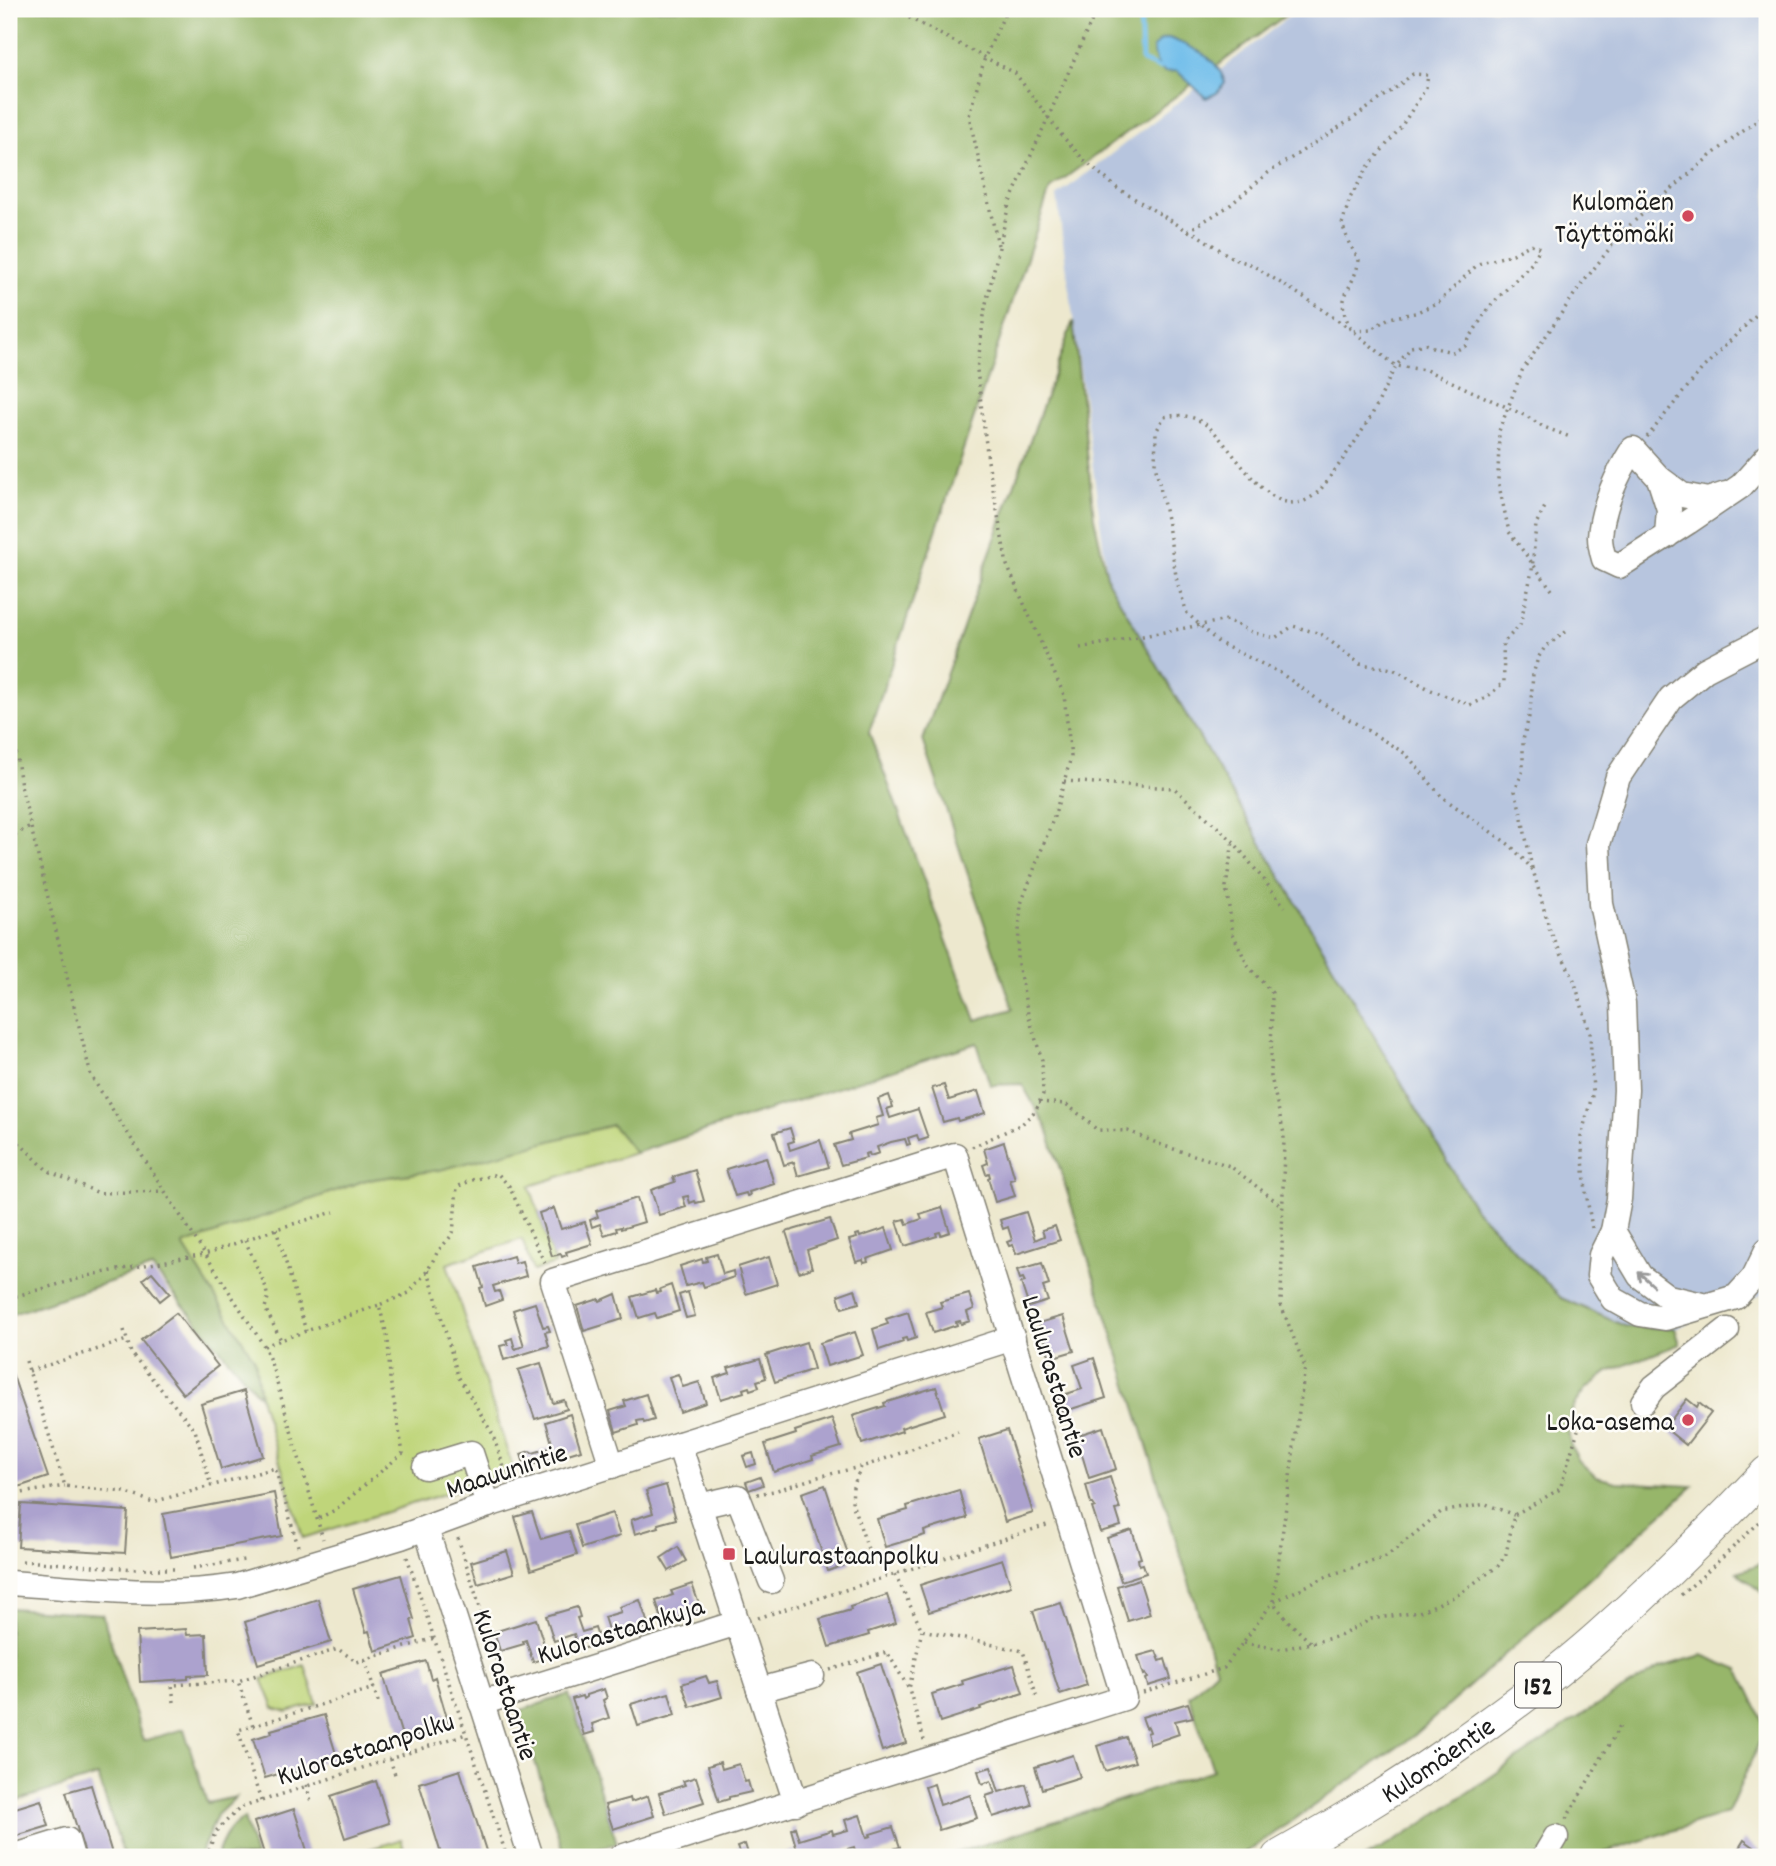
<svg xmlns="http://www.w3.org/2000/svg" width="1776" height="1866" viewBox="0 0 1776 1866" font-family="Dekko,sans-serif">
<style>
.industrial{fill:#b7c5de}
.green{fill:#bfd57a;stroke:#6e784b;stroke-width:2}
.forest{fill:#97b66a;stroke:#5a6943;stroke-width:2}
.water{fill:#6fbdea;stroke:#466c83;stroke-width:2}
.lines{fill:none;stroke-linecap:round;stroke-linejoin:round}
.stream{stroke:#6fbdea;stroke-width:5}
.building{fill:#aca2ce}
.minor-casing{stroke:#848275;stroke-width:27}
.major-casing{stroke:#848275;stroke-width:34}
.path{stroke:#848275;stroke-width:3.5;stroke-dasharray:2 5;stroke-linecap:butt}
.minor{stroke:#fff;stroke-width:24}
.major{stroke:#fff;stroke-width:32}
.oneway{stroke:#999}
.poi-dot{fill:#d1495b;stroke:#fdfcf7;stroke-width:2.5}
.labels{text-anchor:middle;stroke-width:5;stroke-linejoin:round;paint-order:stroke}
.shield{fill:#fdfcf7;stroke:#605f5e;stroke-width:2}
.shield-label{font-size:26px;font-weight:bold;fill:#1c1c1c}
.poi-label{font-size:28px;fill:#1c1c1c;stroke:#fdfcf7;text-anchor:end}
.street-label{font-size:28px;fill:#1c1c1c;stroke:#fdfcf7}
</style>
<rect width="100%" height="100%" fill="#fdfcf7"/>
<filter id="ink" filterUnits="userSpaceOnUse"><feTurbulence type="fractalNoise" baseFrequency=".0143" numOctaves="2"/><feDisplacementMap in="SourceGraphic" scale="14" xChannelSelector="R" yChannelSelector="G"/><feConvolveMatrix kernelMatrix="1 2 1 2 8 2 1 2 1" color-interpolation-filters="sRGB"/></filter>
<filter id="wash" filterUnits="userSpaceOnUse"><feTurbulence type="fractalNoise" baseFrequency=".00686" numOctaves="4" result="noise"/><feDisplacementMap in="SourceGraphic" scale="28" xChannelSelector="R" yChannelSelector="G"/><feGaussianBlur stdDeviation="1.57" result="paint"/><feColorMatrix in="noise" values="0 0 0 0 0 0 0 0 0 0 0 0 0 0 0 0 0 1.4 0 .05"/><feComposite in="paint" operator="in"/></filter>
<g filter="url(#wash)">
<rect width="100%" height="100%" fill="#ede8ce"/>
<!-- industrial -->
<polygon class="industrial" points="1299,9 1767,9 1767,1293 1675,1328 1627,1327 1561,1298 1475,1209 1108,581 1057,196"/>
<!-- green -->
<g class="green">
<polygon points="613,1125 635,1153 530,1186 555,1264 533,1271 522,1239 447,1264 514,1472 303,1538 260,1397 255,1360 182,1245 366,1180 410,1174"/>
<polygon points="305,1665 317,1704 287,1712 274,1708 262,1679"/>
<polygon points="401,1839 406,1857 349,1857 349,1856"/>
</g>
<!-- forest -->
<g class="forest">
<polygon points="9,9 1294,9 1050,189 869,732 976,1020 1013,1009 923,740 1073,321 1094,517 1108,581 1475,1209 1561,1298 1627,1327 1675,1328 1680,1344 1608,1372 1587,1388 1574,1406 1567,1425 1571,1446 1579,1461 1596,1477 1616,1482 1693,1486 1415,1735 1253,1848 1236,1857 944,1857 1213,1770 1189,1696 1216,1670 1135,1407 1047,1128 1022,1084 990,1085 977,1043 635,1153 612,1125 440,1170 366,1180 183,1245 255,1360 260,1397 152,1268 9,1315"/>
<polygon points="1767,1559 1767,1596 1737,1572 1766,1562"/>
<polygon points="9,1608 102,1614 143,1741 184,1729 207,1803 236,1797 217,1815 199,1857 124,1857 98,1776 9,1803"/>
<polygon points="1702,1655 1739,1670 1766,1727 1728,1813 1591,1857 1366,1857 1407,1834 1583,1714 1661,1667"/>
<polygon points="569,1694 617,1843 565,1857 519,1711"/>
<path d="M244,1818L255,1857H216C222,1841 228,1827 244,1818Z"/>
</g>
<!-- water -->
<path class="water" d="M1169,38C1193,48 1217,55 1225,83L1217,93L1206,98L1177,71L1165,72C1156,66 1155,59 1153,48L1161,40Z"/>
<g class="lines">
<!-- stream -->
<polyline class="stream" points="1140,9 1142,61 1159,68"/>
</g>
<g id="blocks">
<!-- building -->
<g class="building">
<polygon points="944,1085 949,1100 978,1091 985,1113 958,1121 957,1118 943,1122 932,1088"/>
<polygon points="889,1095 893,1107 887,1109 890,1118 918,1109 928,1138 919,1141 917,1135 908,1138 910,1144 907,1145 905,1139 891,1142 877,1147 879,1153 870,1156 869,1153 865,1154 866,1158 841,1165 834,1145 851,1140 849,1134 878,1125 876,1118 883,1116 878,1099"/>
<polygon points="790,1128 794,1141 788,1143 790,1150 820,1140 829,1167 798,1176 794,1162 784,1165 774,1133"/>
<polygon points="1004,1142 1015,1179 1010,1180 1015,1196 995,1202 988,1178 990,1177 989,1173 986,1174 983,1165 988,1163 984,1149"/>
<polygon points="766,1157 774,1184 749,1192 750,1195 747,1196 746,1193 735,1196 726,1169"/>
<polygon points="695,1170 704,1201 696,1203 695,1201 690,1203 688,1196 683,1197 686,1207 659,1215 651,1190 675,1182 673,1177"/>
<polygon points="637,1198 644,1222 621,1229 621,1227 616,1228 617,1231 604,1235 600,1224 592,1227 590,1220 598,1217 596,1211"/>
<polygon points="942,1207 950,1232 941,1235 940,1232 936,1233 937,1236 905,1246 897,1221 905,1219 907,1224 922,1219 920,1214"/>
<polygon points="554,1208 561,1229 585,1222 592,1244 566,1252 567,1255 562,1257 561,1254 552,1256 539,1213"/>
<polygon points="1026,1212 1035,1240 1044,1236 1042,1230 1055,1226 1060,1240 1016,1254 1013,1245 1009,1246 1007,1242 1012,1240 1008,1227 1003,1229 1000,1220"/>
<polygon points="830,1219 837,1240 807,1250 812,1268 799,1272 786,1232"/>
<polygon points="886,1228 893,1250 867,1259 868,1262 864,1263 863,1260 856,1262 849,1240 857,1238 856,1235 859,1234 860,1237"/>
<polygon points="717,1254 723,1274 733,1271 734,1277 704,1287 702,1282 686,1286 680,1266 702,1259 703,1262 707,1261 706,1257"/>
<polygon points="513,1256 515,1263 522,1261 526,1276 493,1286 495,1292 499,1291 502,1300 485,1306 480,1288 483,1287 477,1267"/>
<polygon points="769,1257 777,1284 746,1294 738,1267"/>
<polygon points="1042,1263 1049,1285 1043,1287 1048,1301 1029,1307 1021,1283 1025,1282 1023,1278 1020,1279 1017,1270"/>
<polygon points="152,1272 170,1293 160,1301 143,1279"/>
<polygon points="671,1285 679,1311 657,1318 655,1313 639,1318 632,1297 655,1290 656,1293 661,1292 660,1289"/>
<polygon points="855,1289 859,1303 842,1308 838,1295"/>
<polygon points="688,1292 695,1316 686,1318 679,1295"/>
<polygon points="616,1294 623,1319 584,1331 577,1306 599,1299 600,1301"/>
<polygon points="969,1294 974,1309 967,1312 970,1321 961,1324 960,1321 956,1322 957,1325 933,1333 926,1312 942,1307 940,1302"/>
<polygon points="535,1303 543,1327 548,1326 550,1331 545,1332 549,1346 504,1360 500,1346 508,1344 506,1340 512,1338 515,1349 524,1346 513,1310"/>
<polygon points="908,1312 916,1338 907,1341 906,1338 902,1339 903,1342 879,1350 873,1329 888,1324 886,1319"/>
<polygon points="176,1313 218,1366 183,1394 141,1340"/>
<polygon points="1063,1316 1074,1351 1050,1358 1044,1339 1046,1339 1044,1333 1042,1334 1039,1323"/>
<polygon points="855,1332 863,1355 827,1366 820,1343"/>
<polygon points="806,1342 814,1369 775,1382 766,1355"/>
<polygon points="1094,1358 1106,1398 1062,1412 1057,1397 1082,1389 1074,1365"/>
<polygon points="760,1359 766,1378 757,1381 759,1387 750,1390 749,1387 743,1389 744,1392 721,1399 714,1378 730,1373 728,1368"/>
<polygon points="541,1363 553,1403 564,1400 567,1409 535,1419 518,1370"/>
<polygon points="11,1370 48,1477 9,1490 9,1371"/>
<polygon points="678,1374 683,1387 699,1382 706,1403 680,1412 669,1377"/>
<polygon points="936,1387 945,1414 901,1428 902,1431 862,1444 853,1416 885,1406 884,1403"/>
<polygon points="244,1391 263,1456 221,1469 201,1404"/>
<polygon points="646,1394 654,1420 644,1423 643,1420 637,1421 638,1425 616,1432 610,1411 626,1406 624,1401"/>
<polygon points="1687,1399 1697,1407 1699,1403 1711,1413 1686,1445 1665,1428"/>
<polygon points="570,1414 581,1450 525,1467 521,1454 530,1451 533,1453 553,1447 546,1422"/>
<polygon points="832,1419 841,1447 812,1456 813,1459 774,1472 765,1444 796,1434 795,1431"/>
<polygon points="1103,1427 1116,1469 1089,1478 1080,1448 1073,1451 1069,1438"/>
<polygon points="1007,1430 1033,1513 1005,1522 979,1439"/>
<polygon points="753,1453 756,1464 747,1467 743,1456"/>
<polygon points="760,1477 763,1485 749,1490 746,1482"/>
<polygon points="1110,1477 1120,1509 1116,1510 1121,1526 1100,1532 1092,1508 1095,1507 1093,1504 1091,1504 1086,1485"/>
<polygon points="666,1485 676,1519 658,1524 659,1527 635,1534 631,1520 653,1513 646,1491"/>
<polygon points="825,1485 851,1563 828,1571 802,1493"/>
<polygon points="959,1490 967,1518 924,1531 925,1535 885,1547 877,1519 908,1510 907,1506"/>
<polygon points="274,1493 282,1536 171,1557 163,1514"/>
<polygon points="21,1504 128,1511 125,1553 18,1547"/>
<polygon points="532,1512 541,1539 569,1531 577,1555 531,1570 515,1517"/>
<polygon points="612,1513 620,1536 582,1548 575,1525"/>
<polygon points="1132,1530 1141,1558 1138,1559 1139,1565 1143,1564 1146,1573 1121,1581 1107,1538"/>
<polygon points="678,1547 686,1561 669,1571 661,1558"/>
<polygon points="507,1551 514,1573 478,1584 471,1562"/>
<polygon points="1002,1559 1011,1586 929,1612 920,1585"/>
<polygon points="401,1575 414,1619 411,1620 416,1638 375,1651 369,1631 366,1632 353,1589"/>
<polygon points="1139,1579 1150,1614 1128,1621 1117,1586"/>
<polygon points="692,1584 701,1610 692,1613 691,1610 687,1612 688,1614 663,1622 656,1601 673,1595 671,1591"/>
<polygon points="887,1595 896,1623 868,1632 869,1635 829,1647 820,1619 851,1610 850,1607"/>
<polygon points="318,1599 331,1642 258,1664 245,1622"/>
<polygon points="640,1600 649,1627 640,1629 639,1627 635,1628 636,1631 611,1639 604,1617 621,1612 619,1607"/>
<polygon points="1061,1603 1087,1685 1060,1694 1033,1611"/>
<polygon points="577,1607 580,1617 577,1618 582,1632 595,1628 600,1643 579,1650 574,1634 554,1641 546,1616"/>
<polygon points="536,1619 548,1657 533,1662 526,1640 523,1641 524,1644 500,1651 494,1632"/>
<polygon points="186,1629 187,1635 206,1634 208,1675 188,1676 188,1679 140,1682 137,1632"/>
<polygon points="1156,1651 1160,1661 1165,1659 1171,1679 1148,1686 1146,1679 1148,1678 1146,1674 1144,1675 1138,1656"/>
<polygon points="426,1661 431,1679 435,1677 449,1725 403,1739 383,1674"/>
<polygon points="881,1664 906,1743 882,1751 857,1672"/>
<polygon points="1014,1665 1023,1693 980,1707 981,1709 940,1722 932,1694 963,1684 962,1681"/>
<polygon points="706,1676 709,1683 717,1681 722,1697 690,1707 682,1684"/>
<polygon points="604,1689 607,1698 603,1700 609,1718 592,1724 594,1732 584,1735 572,1699 582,1696 583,1699 586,1697 586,1695"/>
<polygon points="669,1693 675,1715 638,1726 631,1704"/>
<polygon points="1188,1703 1193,1717 1175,1721 1179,1734 1150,1744 1147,1733 1150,1732 1148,1727 1146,1728 1142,1717"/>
<polygon points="324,1715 337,1757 307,1766 307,1768 286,1775 285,1772 265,1778 253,1739 272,1733 271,1730"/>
<polygon points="1126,1737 1135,1762 1105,1771 1097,1746"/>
<polygon points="1073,1755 1080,1777 1042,1789 1035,1767"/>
<polygon points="720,1762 722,1769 739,1764 745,1782 748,1781 751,1792 729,1797 729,1799 719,1802 708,1766"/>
<polygon points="991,1767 999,1792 1026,1784 1032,1805 993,1817 986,1796 995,1793 991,1781 982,1784 978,1771"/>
<polygon points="460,1770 488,1857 442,1857 419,1783"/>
<polygon points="696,1777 704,1802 666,1814 659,1793 685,1785 683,1781"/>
<polygon points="376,1781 389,1823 345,1838 331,1796"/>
<polygon points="934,1784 940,1805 970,1795 977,1818 939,1830 925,1787"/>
<polygon points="91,1785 113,1857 86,1857 66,1792"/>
<polygon points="648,1796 654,1816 613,1829 605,1805 630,1798 631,1802"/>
<polygon points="41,1800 49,1826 9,1838 9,1810"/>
<polygon points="294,1809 309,1857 265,1857 254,1822"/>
<polygon points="860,1815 867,1837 871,1836 870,1834 893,1827 900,1847 866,1857 857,1857 854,1847 821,1857 799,1857 791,1829 795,1827 799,1840 832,1830 833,1834 848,1830 845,1820"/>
<polygon points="1744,1840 1761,1852 1758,1857 1734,1856"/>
<polygon points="745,1844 749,1857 741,1857 737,1847"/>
<polygon points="794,1850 797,1857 775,1857"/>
</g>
</g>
</g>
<g filter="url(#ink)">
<use href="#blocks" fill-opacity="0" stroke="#848275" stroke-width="2"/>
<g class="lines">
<defs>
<g id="minor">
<polyline points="1659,478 1682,495 1708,500 1726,494"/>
<path d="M1667,536L1669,509L1659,478L1633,449C1617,474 1602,507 1600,537C1600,544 1602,552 1604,559L1619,566L1688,522L1741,486L1767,457"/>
<polyline points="1613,1231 1619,1199 1626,1090 1623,1003 1601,904 1598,844 1618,777 1671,698 1705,670 1767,638"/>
<polyline points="1706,1306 1668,1297 1640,1276 1613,1231 1601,1255 1599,1276 1613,1299 1640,1314 1665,1318 1736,1297 1754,1277 1767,1250"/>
<polyline points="1643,1402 1654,1387 1727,1330"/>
<polyline points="679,1444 796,1803"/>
<polyline points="612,1466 553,1281 955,1155 1124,1698 621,1857"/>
<polyline points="425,1467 471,1453 488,1505"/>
<polyline points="699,1506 738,1497 771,1581"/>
<polyline points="426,1529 531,1857"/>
<path d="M9,1583C85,1588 161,1598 237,1586L401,1537L488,1505L1013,1338"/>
<polyline points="759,1690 812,1676"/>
<polyline points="481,1703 737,1623"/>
<polyline points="12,1857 67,1840 72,1857"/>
<polyline points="1544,1857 1556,1837"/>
</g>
<g id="major">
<path id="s1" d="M1278,1857C1334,1825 1391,1792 1445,1754C1498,1717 1552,1678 1600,1635C1658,1583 1714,1528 1767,1472"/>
</g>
</defs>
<!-- minor casing -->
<use href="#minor" class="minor-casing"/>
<!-- major casing -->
<use href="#major" class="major-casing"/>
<!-- path -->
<g class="path">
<path d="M898,9L911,19L1015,73L1063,137L1085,161L1117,188L1188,231L1229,206L1268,173L1358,115L1393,90L1413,74L1428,75L1426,88L1401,127L1368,167L1350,198L1342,224L1349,243L1359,260C1353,293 1331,297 1353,331L1370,330L1389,318L1415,313L1439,302L1478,264L1513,254L1531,244L1540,248L1532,263L1488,308L1465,346L1453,352L1435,348L1425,344L1411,347C1406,354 1400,361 1395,368C1385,385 1379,404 1368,421C1358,438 1347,454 1335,470C1330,476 1325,485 1319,491C1273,535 1235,445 1205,424C1191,415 1180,414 1164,417L1156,432L1155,464L1167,519L1177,582L1187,613L1219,643L1279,672L1324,704L1406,754L1442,797L1511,846L1533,870L1550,931L1574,980L1590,1033L1593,1092L1581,1137L1586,1192L1592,1228"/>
<polyline points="1188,231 1196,234 1234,259 1250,264 1307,299 1353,331 1396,366 1426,370 1526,416 1544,427 1570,437"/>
<polyline points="998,245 969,116 985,57 1007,9"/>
<polyline points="1647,437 1702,369 1767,304"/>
<polyline points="1552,590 1509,532 1498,481 1499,431 1522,371 1578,289 1624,230 1709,157 1767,113"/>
<polyline points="1080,648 1227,620 1254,633 1275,638 1293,626 1321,634 1360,664 1393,669 1431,690 1470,705 1486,698 1504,682 1503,643 1520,625 1532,571 1536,524 1546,505"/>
<polyline points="9,704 21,786 91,1076 264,1346 271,1363 323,1539"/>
<polyline points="1064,781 1174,788 1233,841 1285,907"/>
<polyline points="9,839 30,826"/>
<polyline points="1532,868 1521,813 1515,791 1523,770 1523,740 1530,713 1533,674 1538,658 1545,647 1570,629"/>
<polyline points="1039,1102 1066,1104 1084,1118 1097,1130 1128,1131 1164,1146 1230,1166 1281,1205"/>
<polyline points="9,1133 48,1171 99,1193 164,1191"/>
<polyline points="972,1147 1022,1124 1036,1110 1043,1094 1042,1060 1028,1014 1017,959 1021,904 1055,814 1071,757 1064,695 1007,565 988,461 977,370 985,308 1009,204 1097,9"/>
<polyline points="276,1229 306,1331"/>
<polyline points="245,1240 265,1285 268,1298 265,1308 281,1340"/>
<polyline points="428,1270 458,1376 492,1433 508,1479"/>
<polyline points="9,1298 96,1274 205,1254 276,1229 334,1212"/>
<polyline points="124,1330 131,1353 195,1430 211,1486"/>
<polyline points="264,1346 379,1305"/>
<polyline points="26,1361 65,1486 124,1492 153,1502 275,1468 298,1546"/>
<polyline points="29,1371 127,1340"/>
<polyline points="861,1467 853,1487 852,1503 869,1552"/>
<polyline points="757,1494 774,1491 818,1477 868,1465 958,1432"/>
<polyline points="9,1495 65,1486"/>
<polyline points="319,1518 335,1510 403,1453 390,1379 388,1339 379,1305 409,1293 428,1270 438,1251 453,1234 457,1187 472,1180 498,1174 509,1186 545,1264"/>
<polyline points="458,1538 501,1674"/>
<polyline points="407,1557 507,1857"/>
<polyline points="22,1561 136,1569"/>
<polyline points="193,1568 244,1560"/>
<polyline points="144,1569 178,1569"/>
<polyline points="895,1574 922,1630 1023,1651 1037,1697"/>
<polyline points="1681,1595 1706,1573 1767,1515"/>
<polyline points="758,1618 1050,1524"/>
<polyline points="922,1630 909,1689 924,1740"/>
<polyline points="1310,1642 1288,1621 1273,1602 1330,1575 1386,1557 1441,1512 1486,1504 1514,1515"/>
<polyline points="1244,1643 1281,1649 1311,1643 1340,1636 1371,1619 1419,1612 1456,1596 1498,1566 1506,1554 1514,1515 1560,1489 1578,1430"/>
<polyline points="365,1660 379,1705"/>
<polyline points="830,1670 887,1652 908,1687"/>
<polyline points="1143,1693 1224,1668 1273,1602 1305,1367 1281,1305 1284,1134 1271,1077 1272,993 1248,966 1233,934 1226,887 1233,841"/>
<polyline points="174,1702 172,1685 238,1681"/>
<polyline points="253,1726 374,1688"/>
<polyline points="390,1759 396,1778"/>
<polyline points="306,1785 312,1805"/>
<polyline points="261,1801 238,1730 253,1726 238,1681 338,1649 357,1662 434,1638"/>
<polyline points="1566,1819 1621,1724"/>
<polyline points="207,1857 215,1832 240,1808 466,1734"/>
<polyline points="587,1857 601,1853"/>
</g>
<!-- minor -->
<use href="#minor" class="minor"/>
<!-- major -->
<use href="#major" class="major"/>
</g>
<!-- one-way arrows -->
<defs><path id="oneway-shaft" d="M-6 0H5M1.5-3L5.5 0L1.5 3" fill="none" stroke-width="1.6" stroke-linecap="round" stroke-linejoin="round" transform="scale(1.75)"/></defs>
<use class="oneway" href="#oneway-shaft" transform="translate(1646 1279) rotate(-138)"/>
</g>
<!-- markers -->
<g class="poi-dot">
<circle cx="1688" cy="216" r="7"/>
<circle cx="1688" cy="1420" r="7"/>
<rect x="722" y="1547" width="14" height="14" rx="3.5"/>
</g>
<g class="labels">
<!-- shield labels -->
<rect class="shield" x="1515" y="1662.5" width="46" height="45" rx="5"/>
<g class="shield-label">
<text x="1538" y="1694">152</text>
</g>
<!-- poi labels -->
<g class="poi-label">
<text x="1674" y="210">Kulomäen<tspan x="1674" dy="32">Täyttömäki</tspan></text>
<text x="1674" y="1430">Loka-asema</text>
<text x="743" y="1564" text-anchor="start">Laulurastaanpolku</text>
</g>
<!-- street labels -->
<g class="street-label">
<text transform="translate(1056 1376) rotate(73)" y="10">Laulurastaantie</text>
<text transform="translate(506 1469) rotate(-18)" y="10">Maauunintie</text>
<text transform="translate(620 1629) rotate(-17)" y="10">Kulorastaankuja</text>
<text transform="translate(507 1684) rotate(72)" y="10">Kulorastaantie</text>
<text transform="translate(365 1747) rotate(-18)" y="10">Kulorastaanpolku</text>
<text dy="10" stroke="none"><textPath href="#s1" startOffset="187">Kulomäentie</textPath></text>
</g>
</g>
<!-- margin -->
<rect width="1776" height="1866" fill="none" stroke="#fdfcf7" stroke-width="35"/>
</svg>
